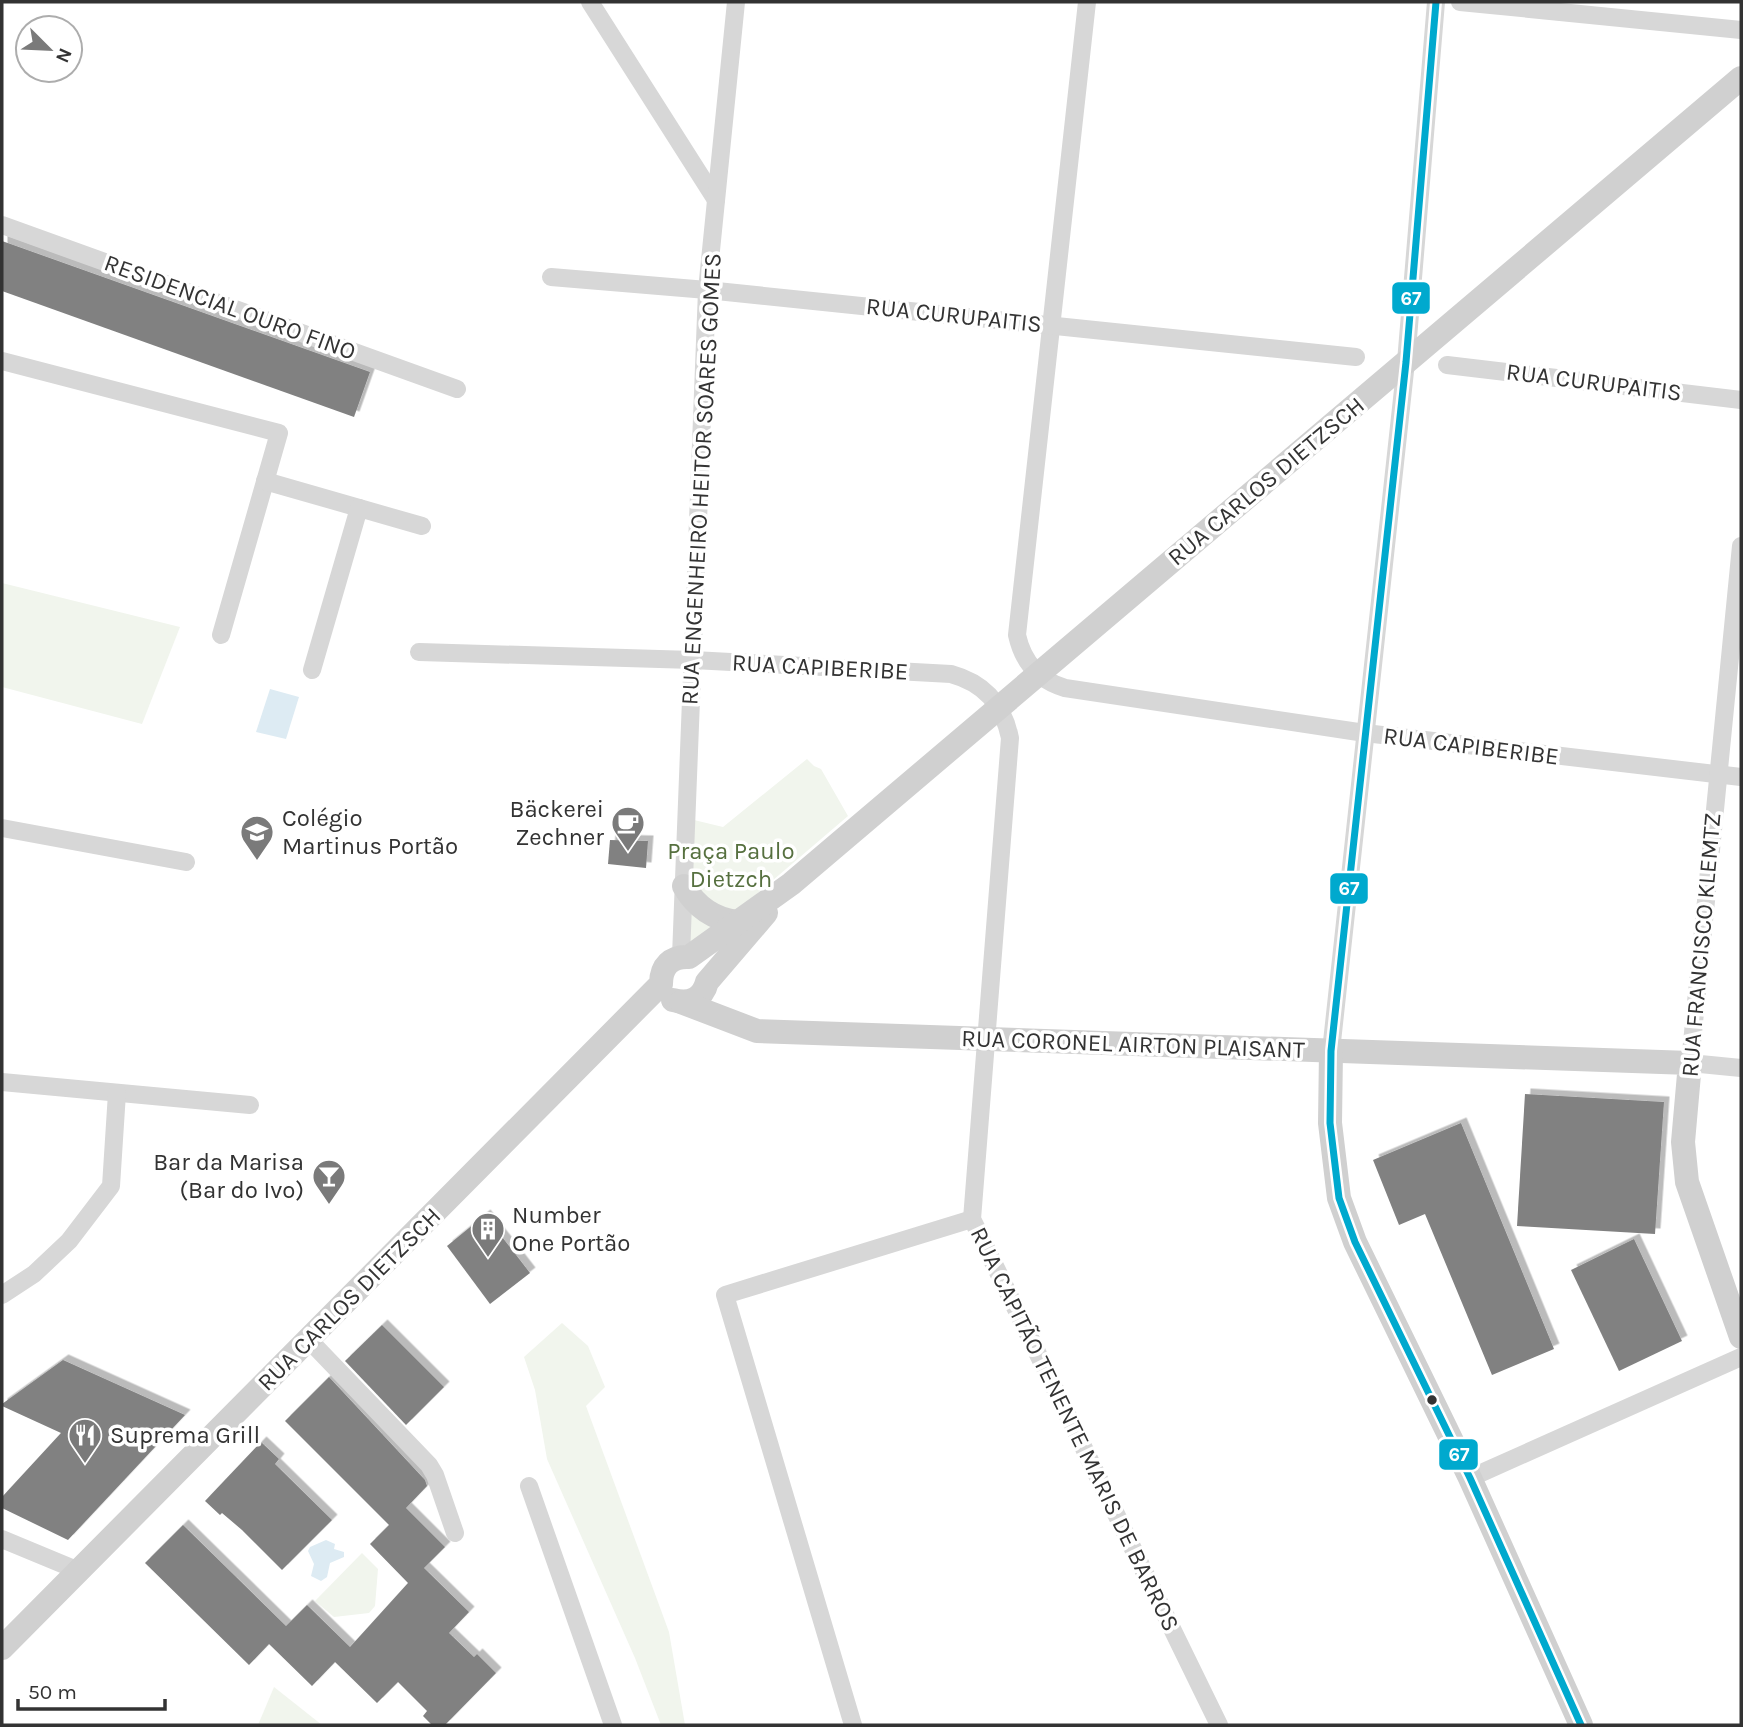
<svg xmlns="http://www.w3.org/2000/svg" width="1743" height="1727" viewBox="0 0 1743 1727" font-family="Karla,sans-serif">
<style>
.green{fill:#f1f5ed}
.water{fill:#ddebf3}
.building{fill:#818181;filter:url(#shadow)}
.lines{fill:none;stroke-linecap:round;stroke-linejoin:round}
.street{stroke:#d7d7d7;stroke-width:18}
.secondary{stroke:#d0d0d0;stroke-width:24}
.bus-1-casing{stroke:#fff;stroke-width:12}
.bus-1{stroke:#00a9ce;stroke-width:7}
.bus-dot{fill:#333;stroke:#fff;stroke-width:2.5}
.labels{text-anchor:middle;stroke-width:7;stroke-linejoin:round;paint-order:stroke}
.street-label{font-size:24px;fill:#333;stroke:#fff}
.poi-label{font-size:24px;fill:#333;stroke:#fff;text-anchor:start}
.park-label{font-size:24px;fill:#56703f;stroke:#fff}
.line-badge{stroke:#fff;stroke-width:2.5}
.badge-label{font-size:19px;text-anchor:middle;font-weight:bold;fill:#fff}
</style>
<defs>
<filter id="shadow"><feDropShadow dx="5.5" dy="-5.5" stdDeviation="0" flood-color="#0004"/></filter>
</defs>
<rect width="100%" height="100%" fill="#fff"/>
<!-- green -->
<g class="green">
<polygon points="2,583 180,627 142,724 2,687"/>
<polygon points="807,759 814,766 821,769 848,816 689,952 694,820 723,827"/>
<polygon points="562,1323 588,1346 605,1387 586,1406 669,1632 685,1725 661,1725 635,1658 547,1459 535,1390 524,1357"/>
<polygon points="362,1553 378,1569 375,1606 369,1613 334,1617 315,1601"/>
<polygon points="274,1687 322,1725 258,1725"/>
</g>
<!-- water -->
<g class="water">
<polygon points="270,689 299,697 286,739 256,732"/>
<polygon points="326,1540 335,1544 334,1549 344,1552 344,1557 330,1563 327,1577 321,1581 311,1576 314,1564 308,1551 310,1547"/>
</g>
<!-- building -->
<g class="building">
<polygon points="2,241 370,372 354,417 2,291"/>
<polygon points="610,840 648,841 646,868 608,864"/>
<polygon points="1525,1094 1664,1102 1655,1234 1517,1226"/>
<polygon points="1461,1123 1554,1349 1492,1375 1425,1214 1399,1225 1373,1160"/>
<polygon points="485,1215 530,1273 490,1304 447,1246"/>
<polygon points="1634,1239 1682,1341 1619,1371 1571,1270"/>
<polygon points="382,1325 444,1387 406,1425 345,1361"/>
<polygon points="63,1360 185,1415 68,1540 2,1508 2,1497 61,1433 2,1406 2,1404"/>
<polygon points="329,1377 425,1480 427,1486 406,1508 445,1547 424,1568 469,1612 449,1633 474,1657 477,1654 496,1673 445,1725 432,1725 423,1716 427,1711 398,1682 377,1703 335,1662 312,1686 269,1644 249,1665 145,1563 183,1525 286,1626 307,1605 350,1647 408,1583 370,1544 389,1525 285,1421"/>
<polygon points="261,1442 279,1459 275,1464 332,1520 282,1570 242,1530 222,1513 220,1515 205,1501"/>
</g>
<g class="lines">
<!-- street -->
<g class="street">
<polyline points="590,2 716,200"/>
<path d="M1087,2L1017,635C1023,662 1038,680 1065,688L1365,733L1741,777"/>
<polyline points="1460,2 1741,30"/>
<polyline points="2,225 457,389"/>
<polyline points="551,277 707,290 1356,357"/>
<polyline points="2,361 279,433 221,635"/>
<polyline points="1447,365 1741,400"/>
<polyline points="265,481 422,526"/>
<polyline points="1741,546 1690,1063 1741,1068"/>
<path d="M419,652L693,660L951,674C984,683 1003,704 1010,738L972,1219L1219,1725"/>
<polyline points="312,670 359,508"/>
<polyline points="2,828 186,862"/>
<polyline points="681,956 707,290 736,2"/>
<polyline points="1331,1051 1406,362 1436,2"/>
<polyline points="2,1082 250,1105"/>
<polyline points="2,1295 34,1274 69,1241 111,1186 117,1093"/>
<polyline points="309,1340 429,1465 435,1475 455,1533"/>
<polyline points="1470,1478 1741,1357"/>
<polyline points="529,1486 613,1725"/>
<polyline points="2,1539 79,1571"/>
<polyline points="853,1725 725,1295 972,1219"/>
</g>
<!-- secondary -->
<g class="secondary">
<path d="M684,886C696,907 713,919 737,922"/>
<path d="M673,1000C690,1005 703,998 707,982L766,913"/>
<polyline points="681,1002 757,1031 1690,1063 1683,1142 1687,1182 1741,1337"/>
<polyline points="1331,1051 1330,1123 1339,1198 1355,1242 1470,1478 1581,1725"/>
<path d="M2,1648L661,984C661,966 671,956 689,957L791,884L1741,78"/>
</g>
<defs>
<polyline id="bus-1" points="1436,2 1406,362 1331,1051 1330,1123 1339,1198 1355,1242 1470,1478 1581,1725"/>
</defs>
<!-- bus-1 casing -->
<use href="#bus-1" class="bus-1-casing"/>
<!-- bus-1 -->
<use href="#bus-1" class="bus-1"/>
</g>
<!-- icons -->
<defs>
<symbol id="cafe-pin" viewBox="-11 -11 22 30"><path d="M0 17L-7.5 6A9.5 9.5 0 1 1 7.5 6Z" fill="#7a7a7a" stroke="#fff"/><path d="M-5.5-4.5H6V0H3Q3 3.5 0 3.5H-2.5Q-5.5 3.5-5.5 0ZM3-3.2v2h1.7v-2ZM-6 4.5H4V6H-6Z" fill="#fff"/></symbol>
<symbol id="school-pin" viewBox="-11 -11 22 30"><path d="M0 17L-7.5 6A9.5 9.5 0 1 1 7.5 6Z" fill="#7a7a7a" stroke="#fff"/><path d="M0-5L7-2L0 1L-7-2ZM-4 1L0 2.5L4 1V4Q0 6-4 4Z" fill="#fff"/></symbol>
<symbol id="bar-pin" viewBox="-11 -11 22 30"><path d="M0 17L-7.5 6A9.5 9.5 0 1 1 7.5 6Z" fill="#7a7a7a" stroke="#fff"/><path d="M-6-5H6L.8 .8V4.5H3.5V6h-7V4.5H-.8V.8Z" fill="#fff"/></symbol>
<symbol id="building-pin" viewBox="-11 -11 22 30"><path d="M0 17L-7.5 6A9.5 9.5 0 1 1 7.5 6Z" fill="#7a7a7a" stroke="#fff"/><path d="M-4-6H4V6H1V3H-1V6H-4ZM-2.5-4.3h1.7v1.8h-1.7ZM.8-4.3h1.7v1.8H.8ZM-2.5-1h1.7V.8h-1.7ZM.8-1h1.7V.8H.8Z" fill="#fff"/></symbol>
<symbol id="restaurant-pin" viewBox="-11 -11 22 30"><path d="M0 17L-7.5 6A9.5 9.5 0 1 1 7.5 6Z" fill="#7a7a7a" stroke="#fff"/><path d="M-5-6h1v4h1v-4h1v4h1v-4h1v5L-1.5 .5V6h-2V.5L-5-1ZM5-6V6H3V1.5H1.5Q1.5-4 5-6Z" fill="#fff"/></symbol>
</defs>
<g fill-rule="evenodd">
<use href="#cafe-pin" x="609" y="804" width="38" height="52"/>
<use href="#school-pin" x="238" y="813" width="38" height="52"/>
<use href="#bar-pin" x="310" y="1157" width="38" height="52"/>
<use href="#building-pin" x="469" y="1210" width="38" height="52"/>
<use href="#restaurant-pin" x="66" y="1416" width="38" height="52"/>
</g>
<!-- markers -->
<circle class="bus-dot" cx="1432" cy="1400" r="6"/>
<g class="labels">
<!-- street labels -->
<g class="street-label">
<text transform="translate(230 307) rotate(20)" y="8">RESIDENCIAL OURO FINO</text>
<text transform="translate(954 315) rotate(6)" y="8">RUA CURUPAITIS</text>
<text transform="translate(1594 382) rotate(7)" y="8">RUA CURUPAITIS</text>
<text transform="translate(701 479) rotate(-87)" y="8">RUA ENGENHEIRO HEITOR SOARES GOMES</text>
<text transform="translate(1266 481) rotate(-40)" y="8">RUA CARLOS DIETZSCH</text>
<text transform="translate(820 667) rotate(3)" y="8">RUA CAPIBERIBE</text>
<text transform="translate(1471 746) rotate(7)" y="8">RUA CAPIBERIBE</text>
<text transform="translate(1701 945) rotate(-85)" y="8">RUA FRANCISCO KLEMTZ</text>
<text transform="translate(1133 1044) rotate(2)" y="8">RUA CORONEL AIRTON PLAISANT</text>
<text transform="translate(349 1299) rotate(-45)" y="8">RUA CARLOS DIETZSCH</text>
<text transform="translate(1075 1429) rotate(64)" y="8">RUA CAPITÃO TENENTE MARIS DE BARROS</text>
</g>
<!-- poi labels -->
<g class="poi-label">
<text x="604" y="817" text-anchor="end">Bäckerei<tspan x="604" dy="28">Zechner</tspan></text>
<text x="282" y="826">Colégio<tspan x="282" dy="28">Martinus Portão</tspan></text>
<text x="304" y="1170" text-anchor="end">Bar da Marisa<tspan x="304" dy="28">(Bar do Ivo)</tspan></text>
<text x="512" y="1223">Number<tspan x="512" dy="28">One Portão</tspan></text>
<text x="110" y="1443">Suprema Grill</text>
</g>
<!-- park labels -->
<g class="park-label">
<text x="731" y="859">Praça Paulo<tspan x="731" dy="28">Dietzch</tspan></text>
</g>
</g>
<g class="line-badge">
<rect x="1391" y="281" width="40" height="34" rx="7" fill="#00a9ce"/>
<rect x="1329" y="872" width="40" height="33" rx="7" fill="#00a9ce"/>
<rect x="1438" y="1438" width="41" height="33" rx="7" fill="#00a9ce"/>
</g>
<g class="badge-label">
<text x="1411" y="305">67</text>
<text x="1349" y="895">67</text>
<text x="1459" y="1461">67</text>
</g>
<!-- border -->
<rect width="1743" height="1727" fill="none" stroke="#333333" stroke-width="7"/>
<!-- north arrow -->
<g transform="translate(49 49) rotate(114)"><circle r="33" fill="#ffffff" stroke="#adadad" stroke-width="2"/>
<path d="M0-5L12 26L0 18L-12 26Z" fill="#7a7a7a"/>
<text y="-10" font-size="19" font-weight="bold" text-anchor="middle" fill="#333333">N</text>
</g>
<!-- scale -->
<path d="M18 1699v10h147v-10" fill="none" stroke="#333333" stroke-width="3.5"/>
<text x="28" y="1699" font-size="21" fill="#333333" stroke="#ffffff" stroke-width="5" paint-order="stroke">50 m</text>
</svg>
